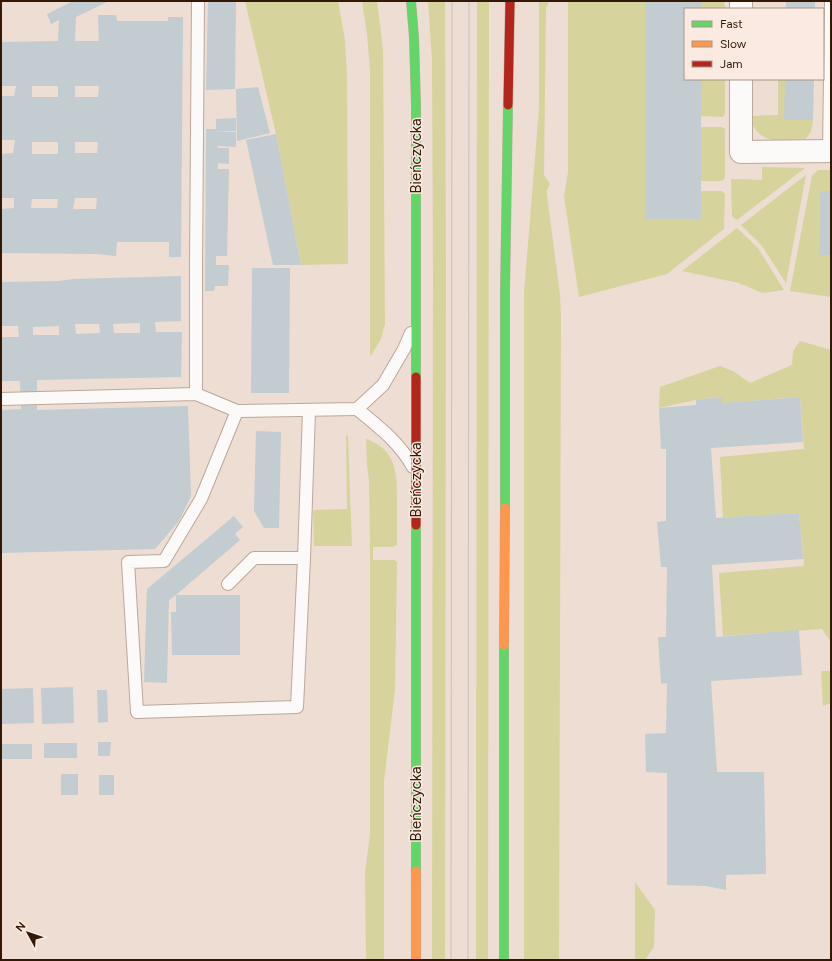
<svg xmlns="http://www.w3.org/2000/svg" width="832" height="961" viewBox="0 0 832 961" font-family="Figtree,sans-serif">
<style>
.green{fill:#d6d49c}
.building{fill:#c3ccd0;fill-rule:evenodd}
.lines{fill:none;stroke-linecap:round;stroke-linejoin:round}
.lane-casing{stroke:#bca89a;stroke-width:14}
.street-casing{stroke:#bca89a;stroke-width:24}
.fast-casing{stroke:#bca89a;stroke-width:10}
.slow-casing{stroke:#bca89a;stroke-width:10}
.jam-casing{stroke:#bca89a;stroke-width:10}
.lane{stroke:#fcfaf8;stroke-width:12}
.street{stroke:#fcfaf8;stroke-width:22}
.fast{stroke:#63d668;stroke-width:9}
.slow{stroke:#ff974d;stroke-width:9}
.jam{stroke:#b3261e;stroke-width:9}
.tram{stroke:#c8c2be;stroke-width:1}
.labels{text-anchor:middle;stroke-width:3;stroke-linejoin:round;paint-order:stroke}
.street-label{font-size:15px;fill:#331806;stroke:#faeae1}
</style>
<rect width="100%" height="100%" fill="#edddd2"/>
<!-- green -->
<g class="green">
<polygon points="245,1 338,1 345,40 347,76 348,264 301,265 276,134"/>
<polygon points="362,1 377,1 383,50 385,324 381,339 370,357 370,70 367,34"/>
<polygon points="428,1 445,1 446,268 445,960 432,960 433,272 432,60"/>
<polygon points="477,1 489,1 488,960 476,960"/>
<polygon points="539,1 548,1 548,5 546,7 544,175 550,184 547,190 547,195 560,295 561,316 559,960 524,960 524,293 539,108"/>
<polygon points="568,1 645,1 645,219 701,219 701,191 722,191 725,194 724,229 667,274 579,297 564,196 568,172"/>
<polygon points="701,1 724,1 725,9 701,9"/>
<polygon points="701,79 725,79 725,114 723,117 701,116"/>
<path d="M778,79H785V120H813L811,132L804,141C782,144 754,142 750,116L778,115Z"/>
<polygon points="701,127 722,127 725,129 725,178 722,181 701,181"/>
<polygon points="762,167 805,168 737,220 732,216 731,179 762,180"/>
<polygon points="818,170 831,170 831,191 820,191 819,255 831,255 831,297 790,291 812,176"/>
<polygon points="806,175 786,283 762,246 741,225"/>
<polygon points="737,228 758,248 784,290 762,293 739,283 682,271"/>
<polygon points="800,341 831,350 831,642 822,629 723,636 719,573 804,566 799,513 723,518 720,457 804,449 800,397 722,403 721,397 696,400 659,408 660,387 720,366 733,371 750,383 792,365 793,351"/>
<polygon points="348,435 352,546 314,546 313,512 314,510 347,509 346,436"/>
<path d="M366,439C398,450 397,475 397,504C397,517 397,531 397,545L392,547H373V560H394L397,562L395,689L384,781V960H366L365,873L370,834V545L369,480L367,465Z"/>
<polygon points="821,671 831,671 831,703 823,706"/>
<polygon points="635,882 655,910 654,947 645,960 635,960"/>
</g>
<!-- building -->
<g class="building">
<path d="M73,1H109L76,17L75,41H99L98,15H116L117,21H168V17H183L181,257H169V242H117L116,256L96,254L1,253V209L14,208V198H1V154L13,153L15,140H1V96H14L16,86H1V42L58,41L59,20L51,24L47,14ZM32,86H58V97H32ZM75,86H99L98,97H75ZM32,142H58V154H32ZM75,142H98L97,153H75ZM75,198H97L96,209H73ZM32,199H58L57,208H31Z"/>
<polygon points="208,1 236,2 235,89 206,90"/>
<polygon points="645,1 701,1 701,9 685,9 685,79 701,79 701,219 645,219"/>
<rect x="786" y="1" width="29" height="8"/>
<polygon points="785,79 814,79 813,120 784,120"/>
<polygon points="258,87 270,133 237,141 236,89"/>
<polygon points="236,118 236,131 213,131 236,132 236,147 218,146 218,148 229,148 229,164 218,163 218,169 229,169 227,256 216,256 216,265 229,265 228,286 215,286 214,291 205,291 206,129 216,129 216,119"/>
<polygon points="276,134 301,265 273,265 246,140"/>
<polygon points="820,191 831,191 831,255 819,255"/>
<polygon points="252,268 290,268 289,393 251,393"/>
<path d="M181,276V321L155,322L156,332H182L181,377L37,380V410L188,406L191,496L179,521L155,549L1,553V410L21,409L20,381H1V337H19L18,326H1V282L58,281L74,279ZM140,323V333H114L113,324ZM75,324H99L100,333L76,334ZM59,326V335H33V327Z"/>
<polygon points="722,397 722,403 800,397 803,442 711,448 716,518 799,513 803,559 712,565 716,637 799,630 802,675 711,681 717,772 764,772 766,874 726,875 726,890 706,886 667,885 667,773 646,772 645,734 666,733 667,683 661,684 658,637 666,637 667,567 661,567 657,522 666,521 666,449 661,449 659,408 696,405 696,400"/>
<polygon points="256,431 281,432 279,528 264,528 254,511"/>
<polygon points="234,516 243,527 235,534 240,540 176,595 240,595 240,655 172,655 171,612 176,612 176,595 169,600 167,683 144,682 147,589"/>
<polygon points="73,687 74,723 42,724 41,688"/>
<polygon points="33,688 34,723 1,724 1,689"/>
<polygon points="97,690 107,690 108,722 98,723"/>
<polygon points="98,742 111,742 110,756 98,756"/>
<rect x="44" y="743" width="33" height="15"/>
<rect x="1" y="744" width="31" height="15"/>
<rect x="61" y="774" width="17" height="21"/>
<rect x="99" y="775" width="15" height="20"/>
</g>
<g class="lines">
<defs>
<g id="lane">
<polyline points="829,151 831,1"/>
<polyline points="196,394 196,265 198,1"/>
<polyline points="1,399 196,394 237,411 357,409 383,385 404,349 411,333"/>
<path d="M357,409C379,427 399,442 413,467"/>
<polyline points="237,411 201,499 164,561 128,562 137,712 297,707 304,558 309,411"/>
<polyline points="228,584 254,558 304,558"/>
</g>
<g id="street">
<polyline points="741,9 741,1"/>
<polyline points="741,79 741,152 831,151"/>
</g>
<g id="fast">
<polyline points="411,1 414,37 416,106 416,377"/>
<polyline points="505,508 505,292 508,105"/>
<polyline points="416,525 416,871"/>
<polyline points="504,960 504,645"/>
</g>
<g id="slow">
<polyline points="504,645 505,508"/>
<polyline points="416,871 416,960"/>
</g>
<g id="jam">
<polyline points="508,105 510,1"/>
<polyline points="416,377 416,525"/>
</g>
</defs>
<!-- lane casing -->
<use href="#lane" class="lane-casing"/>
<!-- street casing -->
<use href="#street" class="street-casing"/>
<!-- fast casing -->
<use href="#fast" class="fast-casing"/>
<!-- slow casing -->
<use href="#slow" class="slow-casing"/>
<!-- jam casing -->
<use href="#jam" class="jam-casing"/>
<!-- lane -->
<use href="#lane" class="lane"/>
<!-- street -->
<use href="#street" class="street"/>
<!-- fast -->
<use href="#fast" class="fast"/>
<!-- slow -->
<use href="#slow" class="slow"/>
<!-- jam -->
<use href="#jam" class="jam"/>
<!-- tram -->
<g class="tram">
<polyline points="451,960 452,1"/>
<polyline points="468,960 469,1"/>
</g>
</g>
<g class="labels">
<!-- street labels -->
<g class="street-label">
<text transform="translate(416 156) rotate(-90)" y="5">Bieńczycka</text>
<text transform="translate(416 480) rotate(-90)" y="5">Bieńczycka</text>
<text transform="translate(416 804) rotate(-90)" y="5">Bieńczycka</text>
</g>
</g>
<!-- border -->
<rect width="832" height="961" fill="none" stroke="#331806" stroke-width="4"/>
<!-- legend -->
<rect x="684" y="8" width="140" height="72" fill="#faeae1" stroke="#aa9689"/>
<rect x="692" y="21" width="20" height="6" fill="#63d668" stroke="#aa9689"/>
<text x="720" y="28" font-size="12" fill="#331806">Fast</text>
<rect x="692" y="41" width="20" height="6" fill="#ff974d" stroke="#aa9689"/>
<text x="720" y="48" font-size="12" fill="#331806">Slow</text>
<rect x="692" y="61" width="20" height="6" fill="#b3261e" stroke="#aa9689"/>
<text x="720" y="68" font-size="12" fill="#331806">Jam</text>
<!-- north arrow -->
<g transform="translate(28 933) rotate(310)" stroke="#faeae1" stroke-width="3" paint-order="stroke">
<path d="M0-3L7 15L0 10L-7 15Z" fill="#331806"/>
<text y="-6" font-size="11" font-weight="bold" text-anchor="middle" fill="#331806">N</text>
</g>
</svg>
